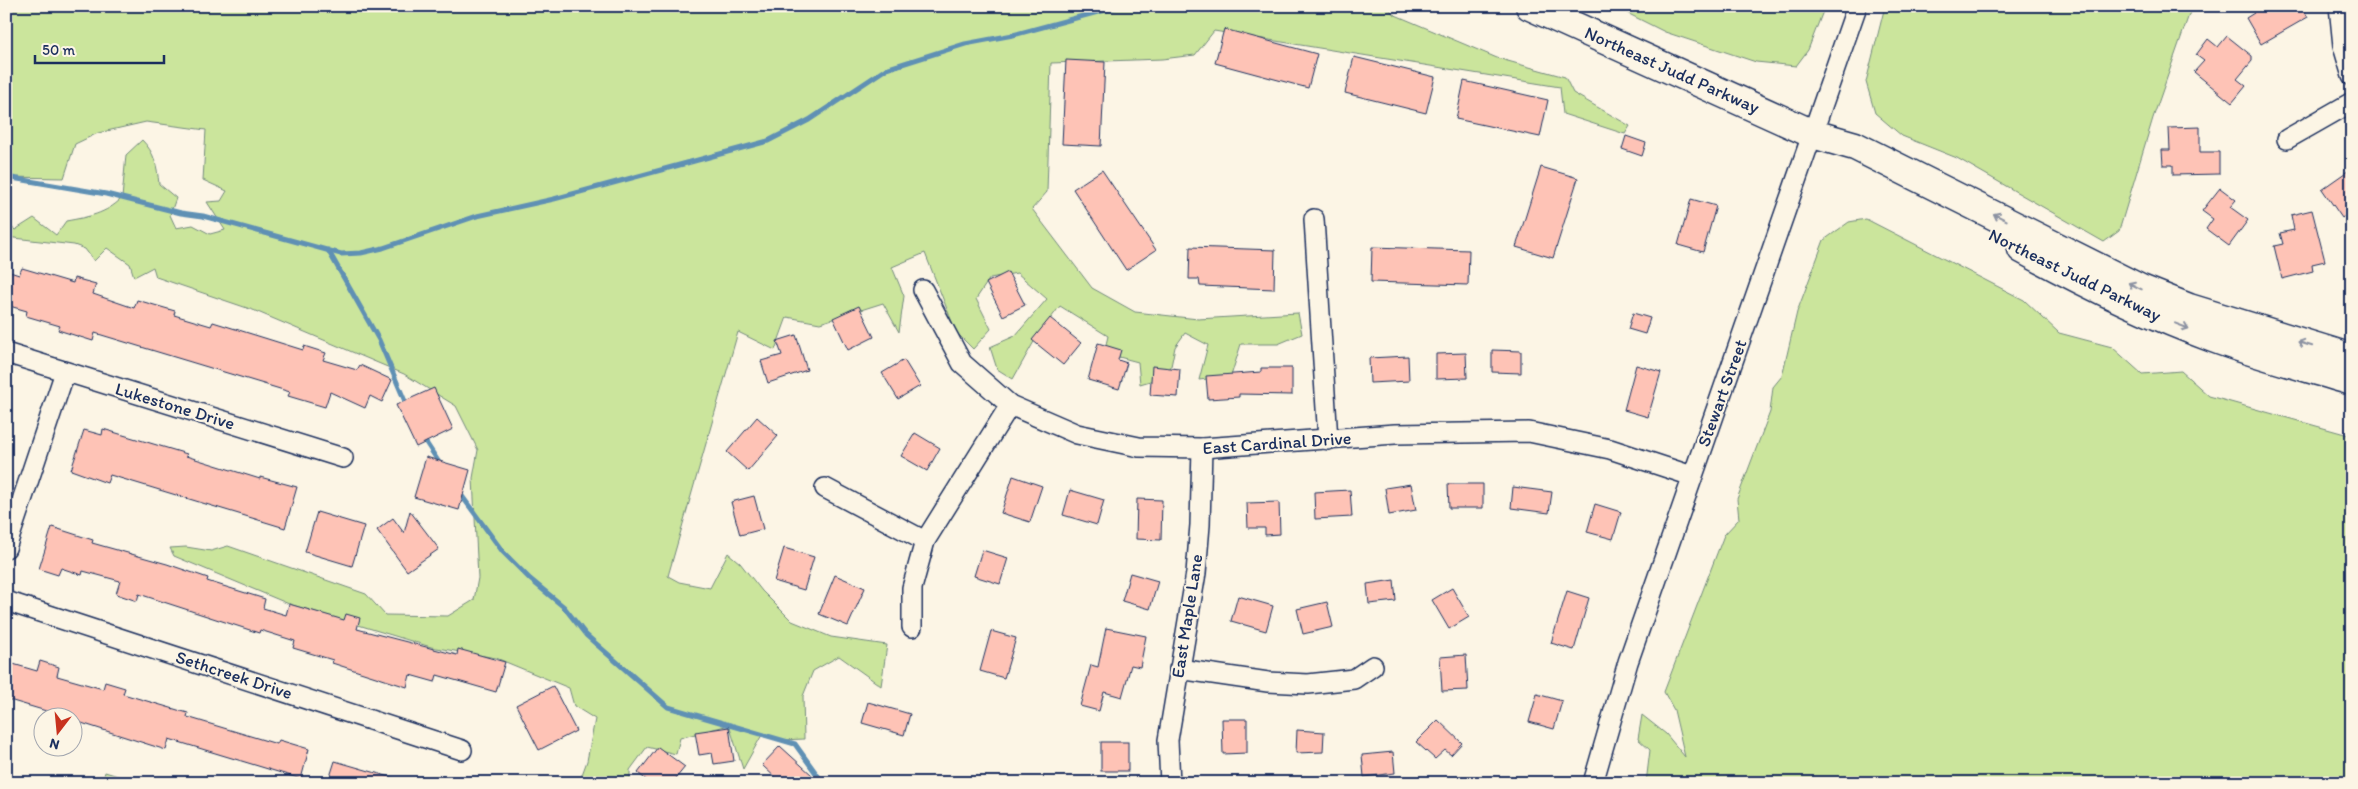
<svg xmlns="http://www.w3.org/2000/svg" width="2358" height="789" viewBox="0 0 2358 789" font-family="Itim,sans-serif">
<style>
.green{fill:#cbe59c;stroke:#738a7d}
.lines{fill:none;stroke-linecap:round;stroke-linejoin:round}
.stream{stroke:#5f90b4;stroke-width:5}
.building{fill:#fec3b6;stroke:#1b2f5e}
.street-casing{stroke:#1b2f5e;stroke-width:22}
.highway-casing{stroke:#1b2f5e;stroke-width:31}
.street{stroke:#fcf5e5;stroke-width:19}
.highway{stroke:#fcf5e5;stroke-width:28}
.oneway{stroke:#8c92a2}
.labels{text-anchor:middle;stroke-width:4;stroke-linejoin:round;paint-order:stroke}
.street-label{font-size:18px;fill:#1b2f5e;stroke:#fcf5e5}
</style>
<rect width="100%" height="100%" fill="#fcf5e5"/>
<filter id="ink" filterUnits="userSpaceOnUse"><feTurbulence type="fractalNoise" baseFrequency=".02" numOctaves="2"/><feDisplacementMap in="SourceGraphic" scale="10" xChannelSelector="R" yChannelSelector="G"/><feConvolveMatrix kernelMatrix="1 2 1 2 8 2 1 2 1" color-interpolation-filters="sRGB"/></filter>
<g filter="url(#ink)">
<!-- green -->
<g class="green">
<path d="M6,6H1388L1393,14L1497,58L1565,77L1573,93L1630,126L1625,134L1563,114L1560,87L1214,31L1195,55L1162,59L1051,63L1047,192L1032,209L1092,288L1135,312L1198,319L1298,313L1302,334L1278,344H1241L1231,376L1199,380L1208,345L1185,333L1175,347L1170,371L1157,379L1140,384L1138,362L1104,353L1108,336L1060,306L1036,338L1013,379L997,369L990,347L1015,336L1047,299L1017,273L990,278L976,299L991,329L973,349L956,332L925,253L892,267L904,296L899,332L883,303L820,323L787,317L775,350L738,332L668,576L679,582L710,588L728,553L740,563L762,591L792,621L831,637L887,645L881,686L839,656L813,671L803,696L804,739L782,740L763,733L743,769L729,725L680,738L676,754L647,747L630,770V783H579L587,761L595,719L574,706L569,688L496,658L431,647L289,604L174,556L170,548L186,547L211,551L228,546L366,594L385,615L448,616L474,600L478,578L473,478L478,450L456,406L404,374L253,310L156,277L153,267L134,277L130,264L107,248L94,261L85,249L74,245L6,237V222L15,230L34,218L56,235L66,221C88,217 106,214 122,198L126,155L142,140C155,153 157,166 159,184L176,198L170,215L176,228L193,225L210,234L225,230L207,202L221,201L227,191L203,180L206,130L146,122L98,133L75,144L64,178L6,177Z"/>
<polygon points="1613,6 1825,6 1808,50 1796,66 1756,62 1665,32"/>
<polygon points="1885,6 2192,6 2153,118 2119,231 2104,242 1957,158 1902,136 1875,113 1866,82"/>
<polygon points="1866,219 2024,300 2059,333 2112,347 2142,374 2181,371 2209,396 2352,436 2352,783 1646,783 1650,750 1638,739 1642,715 1666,734 1685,757 1674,710 1664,692 1724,535 1739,519 1737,499 1770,412 1773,387 1782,376 1797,312 1824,240 1849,222"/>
<polygon points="105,772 141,783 102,783"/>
</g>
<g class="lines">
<!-- stream -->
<g class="stream">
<polyline points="6,177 106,194 181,213 203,216 341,254 361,253 383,248 477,216 554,199 768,141 809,120 886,69 965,44 1013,35 1120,6"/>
<polyline points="328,250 379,340 407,406"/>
<polyline points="423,438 440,464"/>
<polyline points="459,492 503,552 530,579 564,607 586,635 668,707 795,744 823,783"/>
</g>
</g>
<!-- building -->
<g class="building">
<polygon points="2250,6 2301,6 2308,17 2261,44 2246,18 2254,13"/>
<polygon points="1224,29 1317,54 1308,88 1215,63"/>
<polygon points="2227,36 2252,56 2252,61 2237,79 2246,86 2232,103 2194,72 2204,61 2196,55 2208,39 2218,47"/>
<polygon points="1354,57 1435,77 1426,113 1345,93"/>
<polygon points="1066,60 1105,62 1101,146 1062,144"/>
<polygon points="1464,81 1548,100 1540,137 1456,119"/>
<polygon points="2200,127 2200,152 2219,152 2219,174 2173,175 2173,165 2163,165 2162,150 2170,150 2169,128"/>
<polygon points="1626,136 1646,143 1642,156 1622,149"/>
<polygon points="1541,167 1578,178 1553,258 1516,247"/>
<polygon points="2352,168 2352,211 2342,218 2322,189"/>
<polygon points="1102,170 1156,250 1126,270 1073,189"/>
<polygon points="2220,188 2236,200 2230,207 2248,220 2229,246 2206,229 2213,219 2202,211"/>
<polygon points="1691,199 1716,206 1703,252 1678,245"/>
<polygon points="2312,210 2325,261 2312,264 2313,271 2282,279 2274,246 2283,244 2280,233 2294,230 2291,215"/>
<polygon points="1190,247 1275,250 1274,289 1200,286 1199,279 1189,279"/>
<polygon points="1372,247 1469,250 1468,285 1371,282"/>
<polygon points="22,268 73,283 74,278 96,284 93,294 134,308 137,300 175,311 174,315 211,326 213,322 303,350 304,346 326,353 323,360 357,370 360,365 392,380 382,402 370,396 365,408 330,392 325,407 288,396 290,392 95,333 93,341 58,330 60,326 26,316 27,311 6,305 6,284 10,272 19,275"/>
<polygon points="1008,272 1025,305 1003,316 986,283"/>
<polygon points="859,306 874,337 848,350 833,318"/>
<polygon points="1633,313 1650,318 1645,334 1628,329"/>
<polygon points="1050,318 1081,343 1063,365 1032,340"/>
<polygon points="796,335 807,370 768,383 761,361 782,355 777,341"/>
<polygon points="1098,343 1121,350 1118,360 1127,363 1119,389 1088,380"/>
<polygon points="1492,350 1521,351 1521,373 1492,372"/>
<polygon points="1466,353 1467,378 1436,379 1436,354"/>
<polygon points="1408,356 1409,381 1370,383 1369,358"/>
<polygon points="904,360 920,386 898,399 882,373"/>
<polygon points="1636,365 1661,372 1648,417 1624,410"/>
<polygon points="1152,366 1180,369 1178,397 1150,395"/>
<polygon points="1261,368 1292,368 1292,395 1239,394 1239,397 1208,399 1206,376 1261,372"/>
<polygon points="434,388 453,429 416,447 396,405"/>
<polygon points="757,417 778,436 748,471 727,452"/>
<polygon points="103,429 187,454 186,456 260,479 260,477 297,487 285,528 110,475 107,483 71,470 84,430 102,435"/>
<polygon points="915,433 940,448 927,471 901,456"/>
<polygon points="426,457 470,470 459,510 414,497"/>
<polygon points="1013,476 1042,486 1030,522 1001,513"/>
<polygon points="1411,484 1416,510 1389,515 1385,488"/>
<polygon points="1448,484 1483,484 1483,508 1449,508"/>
<polygon points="1513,487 1552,492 1549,513 1511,508"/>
<polygon points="1070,490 1104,500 1097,525 1063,515"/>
<polygon points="1350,490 1352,517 1315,519 1314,492"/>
<polygon points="754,496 763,529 740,535 731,502"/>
<polygon points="1137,499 1162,500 1161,540 1136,539"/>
<polygon points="1279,502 1280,534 1265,535 1265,528 1248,528 1247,503"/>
<polygon points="1595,504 1621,512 1613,539 1587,532"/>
<polygon points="410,511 439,549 407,571 377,530 393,518 404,533"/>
<polygon points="317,512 364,526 352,566 305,552"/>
<polygon points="52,527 93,540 92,543 167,564 208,578 207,581 265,599 263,608 286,615 289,604 344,620 346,614 360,618 357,629 457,655 458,649 505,662 496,692 437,675 435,682 410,675 407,687 332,663 333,660 293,648 295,641 260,630 259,633 139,594 137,601 116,594 120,581 83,571 82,575 61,568 58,575 39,569"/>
<polygon points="784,548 814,557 804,590 774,581"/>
<polygon points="982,550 1008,558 1000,584 974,576"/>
<polygon points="1130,573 1158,581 1150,609 1122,601"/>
<polygon points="835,575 865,588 848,626 819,614"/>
<polygon points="1394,580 1396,601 1369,604 1367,584"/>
<polygon points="1452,588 1469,617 1449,629 1432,600"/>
<polygon points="1567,591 1589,598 1574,650 1551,643"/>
<polygon points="1238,596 1273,606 1266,631 1231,621"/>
<polygon points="1327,602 1333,627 1303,634 1297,609"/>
<polygon points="1106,628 1146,636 1140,667 1131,665 1122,697 1104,692 1099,711 1080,706 1091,665 1098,667"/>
<polygon points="991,631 1016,638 1004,678 980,671"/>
<polygon points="1466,655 1468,690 1442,691 1440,657"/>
<polygon points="40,661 59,667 57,676 103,689 105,682 125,688 123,694 188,713 187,717 277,744 279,740 309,749 301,779 169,739 166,750 72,720 72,716 63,716 6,699 6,688 13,664 37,671"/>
<polygon points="553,686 576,731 539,750 516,705"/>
<polygon points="1537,694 1562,701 1554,729 1529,722"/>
<polygon points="868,702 910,714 904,735 862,723"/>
<polygon points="1222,719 1247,719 1247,753 1223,754"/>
<polygon points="1438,720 1462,743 1451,755 1445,750 1435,759 1416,742"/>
<polygon points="729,727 734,761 714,764 712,753 699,755 695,732"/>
<polygon points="1297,730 1324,732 1323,752 1296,753"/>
<rect x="1101" y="742" width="27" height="29"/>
<polygon points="780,746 812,775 805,783 781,783 762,765"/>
<polygon points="658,747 685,767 672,783 650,783 638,773"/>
<polygon points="1393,752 1395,773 1364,777 1362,755"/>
<polygon points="335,761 397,779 397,783 328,783"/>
</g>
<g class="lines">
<defs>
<g id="street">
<polyline points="2339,6 2343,46 2352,76"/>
<polyline points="2287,139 2352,102"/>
<polyline points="1314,219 1328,440"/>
<polyline points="923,290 962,363 1010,405 1077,434 1139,447 1202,448 1395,434 1529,432 1610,449 1692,476"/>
<polyline points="6,353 343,458"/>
<polyline points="825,488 925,541"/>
<polyline points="6,548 65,372"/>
<polyline points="6,601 462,750"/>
<polyline points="912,627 912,588 925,541 1010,405"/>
<polyline points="1179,669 1268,682 1308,684 1354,679 1373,666"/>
<polyline points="1170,783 1168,740 1196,573 1200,525 1202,448"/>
<polyline points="1593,783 1628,662 1857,6"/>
</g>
<g id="highway">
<polyline points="1530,6 1813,134 1855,146 2141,289 2189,308 2352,358"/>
<path d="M2022,249C2084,283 2147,314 2213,338C2258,355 2306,367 2352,381"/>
</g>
</defs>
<!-- street casing -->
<use href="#street" class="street-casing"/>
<!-- highway casing -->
<use href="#highway" class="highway-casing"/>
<!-- street -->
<use href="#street" class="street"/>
<!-- highway -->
<use href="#highway" class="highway"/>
</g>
<!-- one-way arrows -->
<defs><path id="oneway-shaft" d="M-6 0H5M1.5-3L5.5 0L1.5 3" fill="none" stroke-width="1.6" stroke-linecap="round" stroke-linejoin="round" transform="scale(1.25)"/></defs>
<g class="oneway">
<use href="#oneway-shaft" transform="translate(2000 217) rotate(-153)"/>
<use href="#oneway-shaft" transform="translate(2135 286) rotate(-154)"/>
<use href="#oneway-shaft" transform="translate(2182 326) rotate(21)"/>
<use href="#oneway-shaft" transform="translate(2305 344) rotate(-163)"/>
</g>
</g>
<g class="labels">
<!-- street labels -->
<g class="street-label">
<text transform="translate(1672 70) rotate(24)" y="6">Northeast Judd Parkway</text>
<text transform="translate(2075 275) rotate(26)" y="6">Northeast Judd Parkway</text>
<text transform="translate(1722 393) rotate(-70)" y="6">Stewart Street</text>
<text transform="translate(175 406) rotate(17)" y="6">Lukestone Drive</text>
<text transform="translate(1277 443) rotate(-4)" y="6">East Cardinal Drive</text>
<text transform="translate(1187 616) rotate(-81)" y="6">East Maple Lane</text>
<text transform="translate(234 675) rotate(18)" y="6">Sethcreek Drive</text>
</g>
</g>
<!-- margin -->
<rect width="2358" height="789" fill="none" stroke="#fcf5e5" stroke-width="25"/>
<rect x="12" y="12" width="2333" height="764" fill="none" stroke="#1b2f5e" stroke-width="2" filter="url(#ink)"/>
<!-- north arrow -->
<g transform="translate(58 732) rotate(196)"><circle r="24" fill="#fcf5e5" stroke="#a2a6af"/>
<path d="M0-4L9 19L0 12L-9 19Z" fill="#c8321e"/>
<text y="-8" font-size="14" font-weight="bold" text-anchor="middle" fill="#1b2f5e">N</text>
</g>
<!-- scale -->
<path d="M35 55v8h129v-8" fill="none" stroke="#1b2f5e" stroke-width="2.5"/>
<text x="42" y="55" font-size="15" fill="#1b2f5e" stroke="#fcf5e5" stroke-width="4" paint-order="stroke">50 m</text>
</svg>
